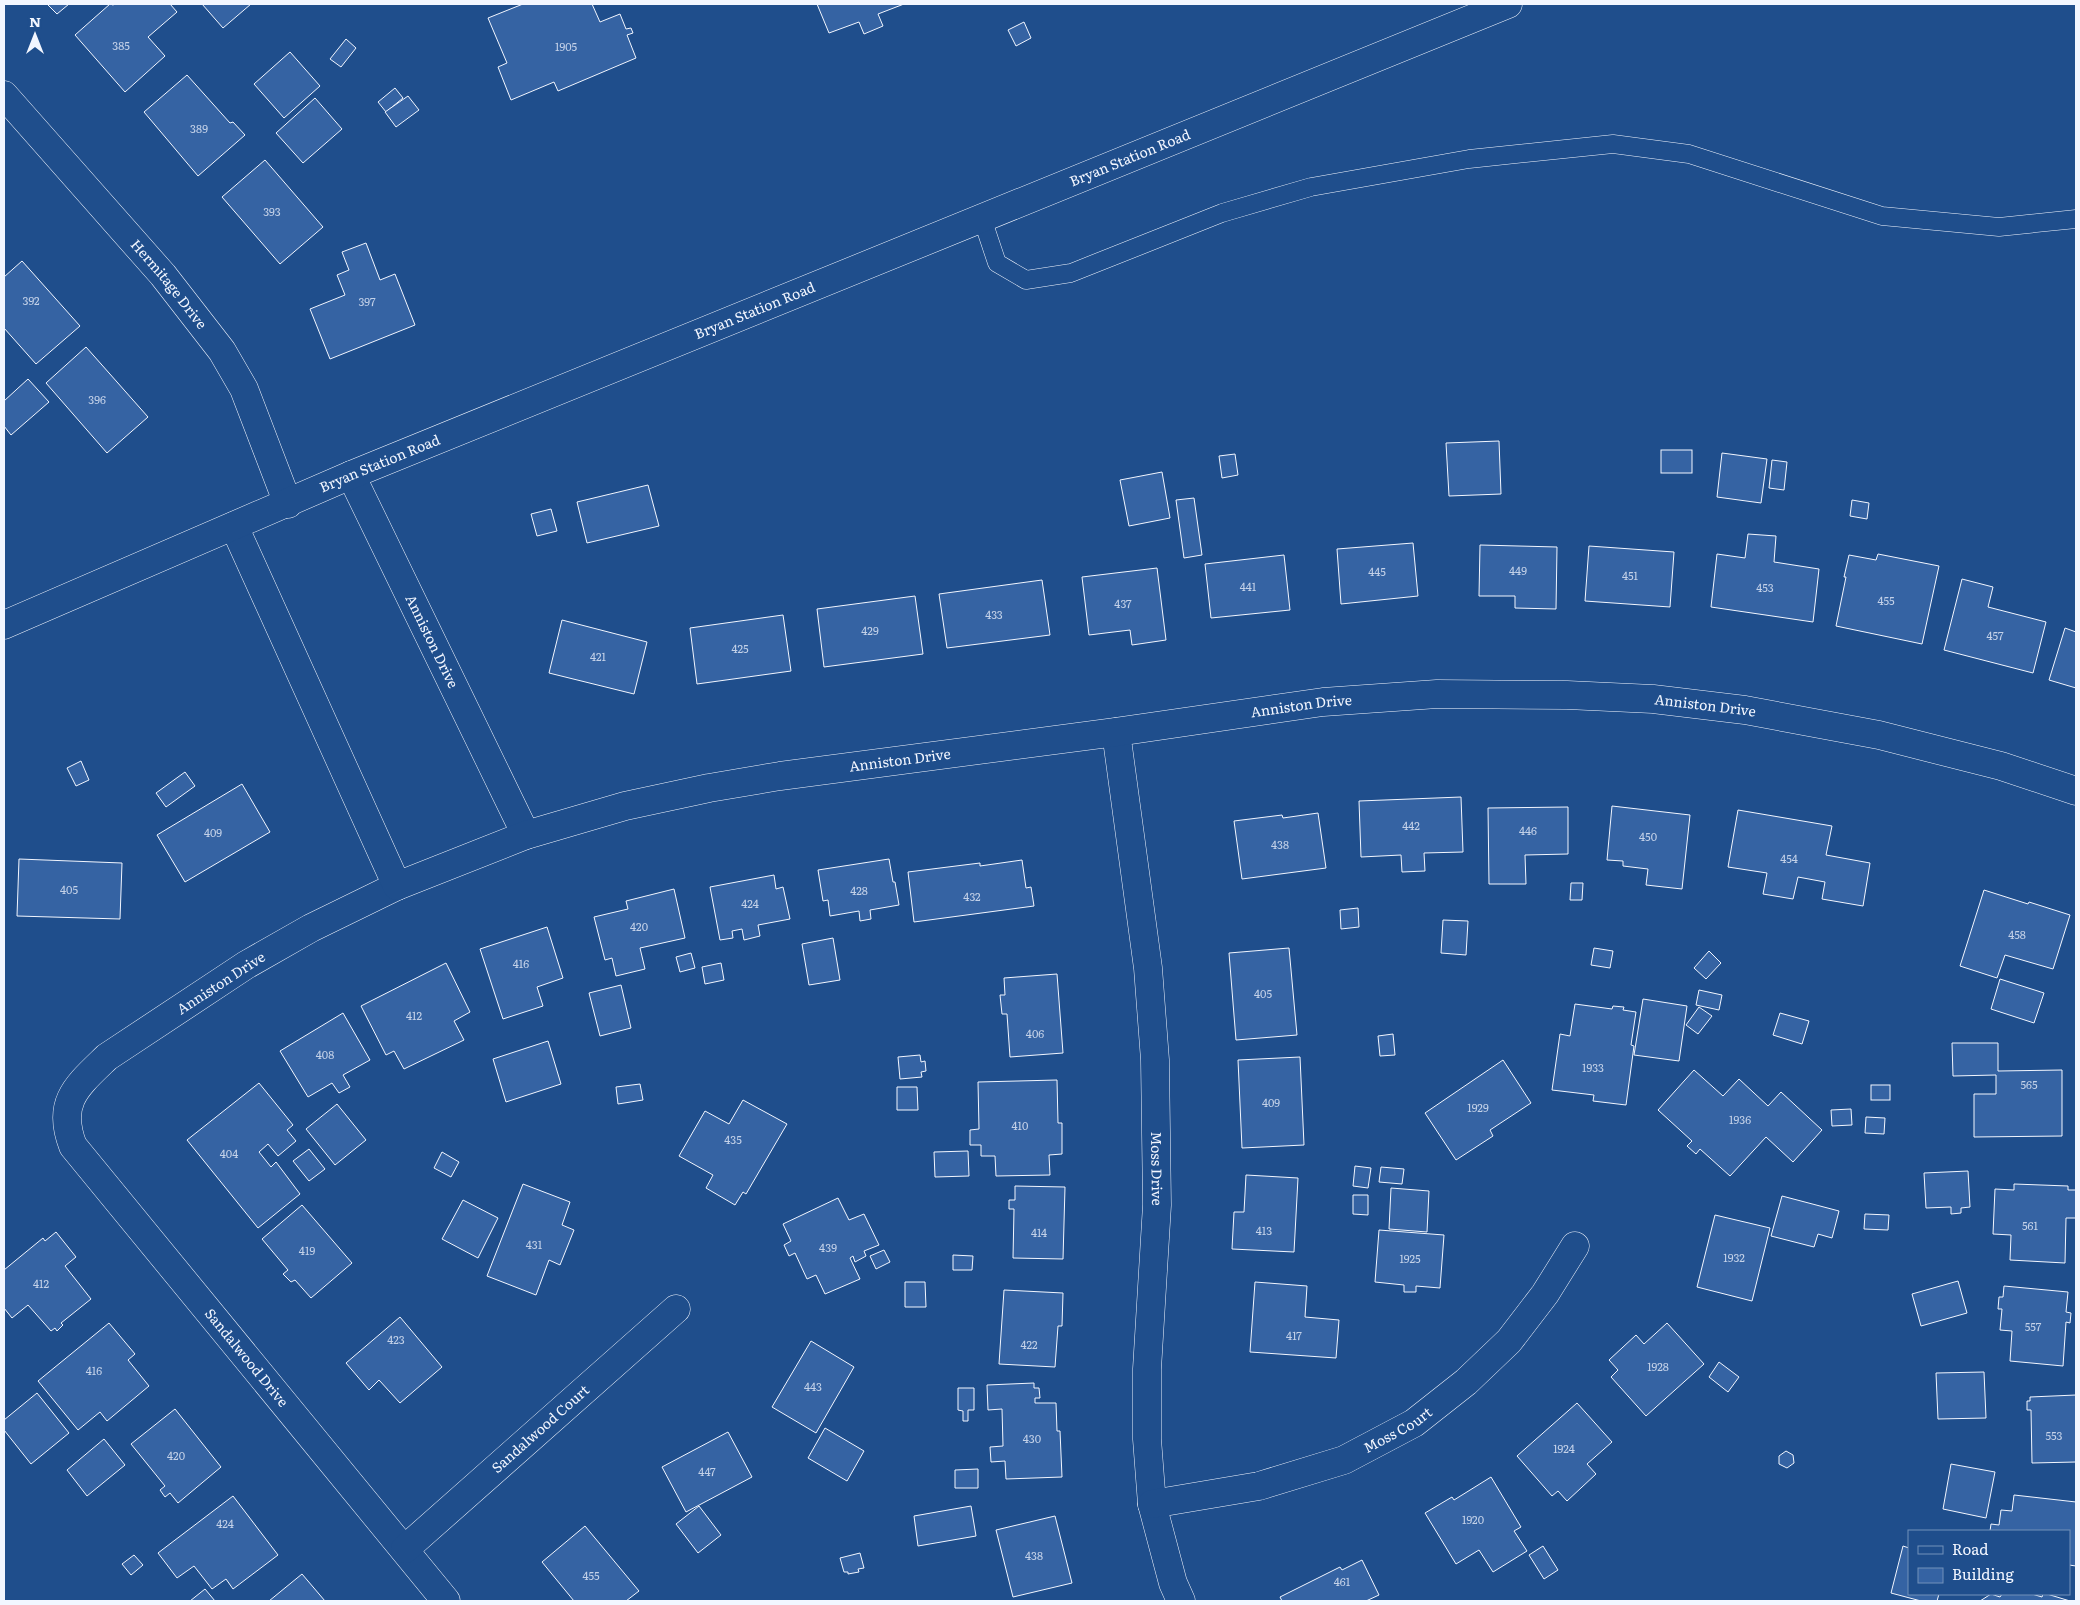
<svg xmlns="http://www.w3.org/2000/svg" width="2080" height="1605" viewBox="0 0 2080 1605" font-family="Literata,serif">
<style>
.building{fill:#3563a3;stroke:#f2f6ff}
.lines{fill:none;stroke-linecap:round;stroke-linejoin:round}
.service-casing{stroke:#f2f6ff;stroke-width:19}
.minor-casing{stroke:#f2f6ff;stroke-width:29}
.tertiary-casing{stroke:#f2f6ff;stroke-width:29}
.secondary-casing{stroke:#f2f6ff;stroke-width:29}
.service{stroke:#1f4e8c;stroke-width:18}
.minor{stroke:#1f4e8c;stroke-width:28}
.tertiary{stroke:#1f4e8c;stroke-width:28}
.secondary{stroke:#1f4e8c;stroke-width:28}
.labels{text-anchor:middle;stroke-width:4;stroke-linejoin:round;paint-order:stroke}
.number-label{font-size:11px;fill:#c3d1e8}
.street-label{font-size:14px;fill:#f2f6ff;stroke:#1f4e8c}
</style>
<rect width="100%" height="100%" fill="#1f4e8c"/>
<!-- building -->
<g class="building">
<polygon points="47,4 69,4 57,14"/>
<polygon points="110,4 113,5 115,4 170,4 177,12 148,37 165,56 125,92 75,35"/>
<polygon points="202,4 251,4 223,28"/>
<polygon points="523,4 592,4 600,22 620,14 626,29 631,28 633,33 627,35 636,58 558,91 554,82 511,100 498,67 507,63 488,18"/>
<polygon points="817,4 904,4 878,14 883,26 864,34 859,22 829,33"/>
<polygon points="1024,22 1031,38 1016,46 1008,30"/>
<polygon points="346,39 356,48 341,67 330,59"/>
<polygon points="290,52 320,86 284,118 254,84"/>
<polygon points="187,75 230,123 233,122 245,135 198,176 144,112"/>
<polygon points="395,88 403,98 386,112 378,102"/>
<polygon points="408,96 419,110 396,127 385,112"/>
<polygon points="315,98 342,129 303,163 276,133"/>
<polygon points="265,160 323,227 280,264 222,197"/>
<polygon points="366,243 380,280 395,274 415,325 330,359 310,309 345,295 337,275 349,270 342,252"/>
<polygon points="22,261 80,326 36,364 4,328 4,277"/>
<polygon points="86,347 148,417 107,453 46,383"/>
<polygon points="28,379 49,402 11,435 4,426 4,401"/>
<polygon points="1499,441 1501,494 1449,496 1446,443"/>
<rect x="1661" y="450" width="31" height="23"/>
<polygon points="1722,453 1767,459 1761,503 1717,497"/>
<polygon points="1235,454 1238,475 1222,478 1219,456"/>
<polygon points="1772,460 1787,462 1784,490 1769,488"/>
<polygon points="1162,472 1170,518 1129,526 1120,480"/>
<polygon points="648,485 659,526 587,543 577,502"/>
<polygon points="1194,498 1202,555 1184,558 1176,500"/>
<polygon points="1852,500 1869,503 1867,519 1850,516"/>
<polygon points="551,509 557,531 537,536 531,514"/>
<polygon points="1748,534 1776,536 1774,562 1819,569 1813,622 1711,607 1717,554 1745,558"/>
<polygon points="1413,543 1418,596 1341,604 1337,549"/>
<polygon points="1480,545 1557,547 1556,609 1515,608 1515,596 1479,596"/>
<polygon points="1589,546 1674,552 1670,607 1585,601"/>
<polygon points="1878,554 1939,566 1922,644 1836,626 1846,577 1844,577 1849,555 1876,560"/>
<polygon points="1284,555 1290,610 1211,618 1205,564"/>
<polygon points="1157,568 1166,640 1132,645 1130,630 1089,635 1082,577"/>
<polygon points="1962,579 1993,587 1988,607 2046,622 2033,673 1944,650"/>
<polygon points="1042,580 1050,635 947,648 939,594"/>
<polygon points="915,596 923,654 824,667 817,609"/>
<polygon points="783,615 791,671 697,684 690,628"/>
<polygon points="562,620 647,642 634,694 549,673"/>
<polygon points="2065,628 2076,632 2076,688 2049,680"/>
<polygon points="81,761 89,780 76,786 67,768"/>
<polygon points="185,772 195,786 166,807 156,793"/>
<polygon points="242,784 270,832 185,882 157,835"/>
<polygon points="1461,797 1463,852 1424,853 1425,871 1402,872 1401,855 1361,857 1359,801"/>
<polygon points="1612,806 1690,815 1682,889 1646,885 1648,869 1623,866 1623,861 1607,860"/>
<polygon points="1568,807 1568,854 1525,855 1526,884 1489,884 1488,808"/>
<polygon points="1738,810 1832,826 1826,855 1870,863 1863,906 1822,899 1825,882 1798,877 1793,899 1763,894 1767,873 1728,867"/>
<polygon points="1318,813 1326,868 1242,879 1234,821 1282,815 1283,818"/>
<polygon points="19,859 122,863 120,919 17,916"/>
<polygon points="889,859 893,882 895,882 899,905 870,910 871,919 860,921 859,911 830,916 828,900 823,901 818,870"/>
<polygon points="1022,860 1026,888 1031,887 1034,906 914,922 908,872 980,863 980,866"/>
<polygon points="774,875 776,889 783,887 790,919 758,925 760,936 744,940 742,929 732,931 733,938 720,940 710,887"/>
<polygon points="1571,883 1583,883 1582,900 1570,900"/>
<polygon points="674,889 685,938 640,948 645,969 616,976 612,958 605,960 594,917 628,909 626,901"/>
<polygon points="1984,890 2028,904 2029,902 2070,915 2053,969 2005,955 1997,978 1960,966"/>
<polygon points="1358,908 1359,927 1341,929 1340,910"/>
<polygon points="1443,920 1468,921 1466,955 1441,953"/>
<polygon points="547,927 563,978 537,987 543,1006 503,1019 480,949"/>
<polygon points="833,938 840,980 809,985 802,944"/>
<polygon points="1289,948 1297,1035 1236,1040 1229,953"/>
<polygon points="1594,948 1613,951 1610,968 1591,965"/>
<polygon points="1709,951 1721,963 1706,979 1694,968"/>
<polygon points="691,953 695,968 680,972 676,957"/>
<polygon points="446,963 470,1012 454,1021 464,1040 404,1069 394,1051 386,1055 361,1006"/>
<polygon points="721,963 724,980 705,984 702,967"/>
<polygon points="1057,974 1063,1053 1010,1057 1007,1014 1002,1014 1000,995 1005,995 1004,978"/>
<polygon points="2000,979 2044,993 2034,1023 1991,1009"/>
<polygon points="621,985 631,1028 600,1036 589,993"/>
<polygon points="1699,990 1722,995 1719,1010 1696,1005"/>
<polygon points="1643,999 1687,1006 1679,1061 1634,1055"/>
<polygon points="1575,1004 1612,1009 1613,1006 1624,1007 1623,1010 1636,1012 1631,1045 1634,1046 1626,1105 1593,1101 1594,1095 1552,1090 1560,1034 1570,1036"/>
<polygon points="1699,1007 1712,1016 1698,1034 1686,1025"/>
<polygon points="343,1013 370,1060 343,1075 350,1087 339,1093 332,1083 308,1097 280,1051"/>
<polygon points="1780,1013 1809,1021 1802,1044 1773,1035"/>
<polygon points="1393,1034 1395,1055 1380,1056 1378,1036"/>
<polygon points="548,1041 561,1084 506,1102 493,1059"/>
<polygon points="1952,1043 1998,1043 1998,1071 2062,1070 2062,1136 1974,1137 1974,1094 1996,1094 1996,1075 1953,1076"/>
<polygon points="920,1055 921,1062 925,1061 926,1071 921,1072 922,1077 900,1079 898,1057"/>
<polygon points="1300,1057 1304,1145 1242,1148 1238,1060"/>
<polygon points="1503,1060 1531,1103 1490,1130 1493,1136 1456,1160 1425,1113"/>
<polygon points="1694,1070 1723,1096 1739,1079 1768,1106 1781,1092 1822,1130 1793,1162 1766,1137 1730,1176 1700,1149 1696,1154 1687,1146 1692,1141 1658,1110"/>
<polygon points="1057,1080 1058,1123 1062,1123 1062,1154 1049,1155 1050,1175 996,1176 995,1156 981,1156 981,1145 970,1145 970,1130 979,1129 978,1082"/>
<polygon points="259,1083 293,1125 287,1130 296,1141 278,1156 268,1144 259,1152 271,1167 276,1162 300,1194 258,1228 187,1140"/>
<polygon points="640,1084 643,1100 618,1104 616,1087"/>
<rect x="1871" y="1085" width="19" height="15"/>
<polygon points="897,1087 917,1087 918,1110 897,1110"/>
<polygon points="743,1100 787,1124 746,1194 743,1192 735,1205 706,1188 713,1175 679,1156 705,1111 729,1124"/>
<polygon points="337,1104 366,1140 335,1165 306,1129"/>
<polygon points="1851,1109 1852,1125 1832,1126 1831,1110"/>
<polygon points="1866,1117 1885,1118 1884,1134 1865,1133"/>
<polygon points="309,1149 325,1169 309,1181 293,1161"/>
<polygon points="968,1151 969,1176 935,1177 934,1152"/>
<polygon points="442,1152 459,1162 451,1177 434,1168"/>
<polygon points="1355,1166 1371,1168 1368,1188 1353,1186"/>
<polygon points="1381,1167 1404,1169 1402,1184 1379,1182"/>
<polygon points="1968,1171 1970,1207 1961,1208 1961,1213 1951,1214 1951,1207 1926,1208 1924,1173"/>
<polygon points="1246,1175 1298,1178 1294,1252 1232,1249 1234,1212 1244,1212"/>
<polygon points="523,1184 570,1202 562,1225 574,1230 560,1265 549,1260 536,1295 487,1276"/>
<polygon points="2014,1184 2068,1186 2068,1190 2076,1190 2076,1218 2066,1218 2065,1263 2010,1260 2011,1235 1993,1234 1995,1189 2014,1190"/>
<polygon points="1015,1186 1065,1187 1063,1259 1013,1258 1014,1209 1009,1209 1009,1200 1015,1200"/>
<polygon points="1391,1188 1429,1191 1427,1232 1389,1229"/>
<polygon points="1353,1195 1368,1195 1368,1215 1353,1214"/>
<polygon points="1782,1196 1839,1211 1832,1238 1818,1234 1814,1247 1771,1236"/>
<polygon points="838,1198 849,1220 864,1214 879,1245 864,1251 866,1256 855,1262 853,1256 850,1258 860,1279 825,1294 816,1275 807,1279 795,1253 789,1256 784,1245 791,1241 783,1224"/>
<polygon points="463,1200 498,1218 478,1258 442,1239"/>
<polygon points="302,1205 352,1263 311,1298 295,1280 291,1282 283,1274 288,1270 262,1239"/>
<polygon points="1865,1214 1889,1215 1888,1230 1864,1229"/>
<polygon points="1715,1215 1770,1228 1752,1301 1697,1287"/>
<polygon points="1379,1230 1444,1235 1440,1288 1416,1286 1416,1292 1404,1292 1404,1285 1375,1282"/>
<polygon points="56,1232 76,1257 65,1266 91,1299 61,1323 63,1325 57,1331 55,1328 51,1331 28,1305 12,1318 4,1308 4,1270 43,1238 45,1241"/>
<polygon points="884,1250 890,1262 876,1269 870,1256"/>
<polygon points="953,1255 973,1256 972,1270 953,1270"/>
<polygon points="1958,1281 1967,1313 1921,1326 1912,1294"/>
<polygon points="905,1282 925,1282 926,1307 905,1307"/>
<polygon points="1255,1282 1307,1286 1305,1317 1339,1320 1336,1358 1250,1352"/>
<polygon points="2004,1286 2068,1292 2066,1312 2071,1313 2070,1323 2066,1322 2063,1366 2010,1361 2012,1331 2000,1330 2002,1309 1998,1309 1999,1297 2003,1297"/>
<polygon points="1004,1290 1063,1293 1062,1326 1058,1326 1055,1367 999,1364"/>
<polygon points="400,1317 442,1367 400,1403 379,1380 369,1390 346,1363"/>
<polygon points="109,1323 135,1354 128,1360 149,1386 107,1421 100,1412 78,1430 38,1381"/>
<polygon points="1667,1323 1704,1364 1646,1416 1611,1377 1618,1370 1609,1360 1636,1335 1644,1344"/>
<polygon points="811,1341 854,1367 816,1433 772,1407"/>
<polygon points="1719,1362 1739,1377 1728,1392 1709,1377"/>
<polygon points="1984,1372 1986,1418 1938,1419 1936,1373"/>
<polygon points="1034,1383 1034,1388 1039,1388 1040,1398 1035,1398 1035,1403 1056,1403 1057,1431 1060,1431 1062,1477 1006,1479 1005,1461 991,1462 990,1447 1003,1446 1002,1409 988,1410 987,1385"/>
<polygon points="958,1388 974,1388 974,1410 968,1410 968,1421 963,1421 963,1411 958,1410"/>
<polygon points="37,1393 69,1433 31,1464 4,1430 4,1420"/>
<polygon points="2076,1395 2076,1462 2032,1463 2031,1410 2027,1410 2027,1401 2030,1401 2030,1397"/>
<polygon points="1577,1403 1612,1442 1587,1464 1596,1474 1567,1501 1558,1491 1552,1496 1517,1456"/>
<polygon points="175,1409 221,1467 178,1503 170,1493 165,1497 160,1490 165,1486 131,1444"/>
<polygon points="825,1428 864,1451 847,1481 808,1458"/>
<polygon points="728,1432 752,1477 686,1512 662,1467"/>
<polygon points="104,1439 125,1465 87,1496 67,1470"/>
<polygon points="1786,1451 1793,1455 1794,1463 1787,1468 1779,1464 1779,1456"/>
<polygon points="1951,1464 1995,1472 1986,1518 1943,1509"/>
<polygon points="978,1469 978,1488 955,1488 955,1470"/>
<polygon points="1491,1477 1521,1527 1514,1531 1527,1551 1493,1572 1479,1550 1456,1564 1425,1513 1452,1497 1454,1500"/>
<polygon points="2014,1495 2076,1502 2076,1566 2069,1565 2069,1531 1990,1531 1991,1524 1999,1525 2001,1510 2012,1511"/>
<polygon points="233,1496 278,1555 233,1589 226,1579 212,1589 194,1566 177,1578 158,1553"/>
<polygon points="699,1506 721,1535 698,1553 676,1524"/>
<polygon points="971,1506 976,1536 918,1546 914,1516"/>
<polygon points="1055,1516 1072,1583 1013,1597 996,1530"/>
<polygon points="585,1526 639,1591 626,1601 574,1601 542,1562"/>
<polygon points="1543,1546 1558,1570 1544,1579 1529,1555"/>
<polygon points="1903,1546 1909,1548 1909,1594 1939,1594 1937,1601 1921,1601 1891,1593"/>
<polygon points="860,1553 864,1568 858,1569 859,1572 848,1574 848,1572 844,1572 840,1558"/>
<polygon points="134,1555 143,1565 131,1575 122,1564"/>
<polygon points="1362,1560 1379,1595 1366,1601 1282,1601 1280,1597 1340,1567 1342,1570"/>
<polygon points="302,1574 325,1601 269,1601"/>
<polygon points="205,1589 215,1601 190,1601"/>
<polygon points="1991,1594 2000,1597 2002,1594 2032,1594 2042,1597 2043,1594 2047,1594 2070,1601 1980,1601"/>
</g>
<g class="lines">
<defs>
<polyline id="service" points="982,218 997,263 1026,280 1071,273 1222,213 1311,187 1469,159 1613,144 1689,154 1882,216 1999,227 2076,219"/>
<g id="minor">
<path id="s1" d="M4,95L163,275L222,351L244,389L288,504"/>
<path id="s2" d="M1116,732L1148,968L1155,1060L1157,1205L1147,1369V1439L1152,1504L1173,1583L1181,1601"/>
<path id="s3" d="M397,886L311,928L246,965L107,1057C77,1086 56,1102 73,1146L446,1601"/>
<path id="s4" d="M1152,1504L1259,1486L1344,1460L1414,1423L1466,1382L1509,1341L1545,1294L1575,1246"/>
<path id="s5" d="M405,1549L676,1309"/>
</g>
<g id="tertiary">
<path id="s6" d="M351,475L526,835"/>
<path id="s7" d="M234,526L397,886L526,835L625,806L709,788L780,776L1116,732L1323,702L1437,694L1567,695L1653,699L1745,710L1879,735L2001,766L2076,791"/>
</g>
<g id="secondary">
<path id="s8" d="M4,625L351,475L1508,4"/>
</g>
</defs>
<!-- service casing -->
<use href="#service" class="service-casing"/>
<!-- minor casing -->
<use href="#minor" class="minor-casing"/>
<!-- tertiary casing -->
<use href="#tertiary" class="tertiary-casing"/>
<!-- secondary casing -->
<use href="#secondary" class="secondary-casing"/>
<!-- service -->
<use href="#service" class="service"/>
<!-- minor -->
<use href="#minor" class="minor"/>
<!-- tertiary -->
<use href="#tertiary" class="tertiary"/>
<!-- secondary -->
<use href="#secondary" class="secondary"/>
</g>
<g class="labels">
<!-- number labels -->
<g class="number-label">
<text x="121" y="50">385</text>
<text x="566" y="51">1905</text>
<text x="199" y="133">389</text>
<text x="272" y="216">393</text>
<text x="31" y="305">392</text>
<text x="367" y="306">397</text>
<text x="97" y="404">396</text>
<text x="1518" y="575">449</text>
<text x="1377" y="576">445</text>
<text x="1630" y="580">451</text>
<text x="1248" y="591">441</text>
<text x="1765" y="592">453</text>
<text x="1886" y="605">455</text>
<text x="1123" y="608">437</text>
<text x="994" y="619">433</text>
<text x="870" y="635">429</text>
<text x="1995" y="640">457</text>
<text x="740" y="653">425</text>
<text x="598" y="661">421</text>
<text x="1411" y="830">442</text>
<text x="1528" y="835">446</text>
<text x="213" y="837">409</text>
<text x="1648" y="841">450</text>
<text x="1280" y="849">438</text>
<text x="1789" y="863">454</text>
<text x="69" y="894">405</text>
<text x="859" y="895">428</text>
<text x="972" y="901">432</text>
<text x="750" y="908">424</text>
<text x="639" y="931">420</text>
<text x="2017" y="939">458</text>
<text x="521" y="968">416</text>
<text x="1263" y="998">405</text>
<text x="414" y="1020">412</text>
<text x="1035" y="1038">406</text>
<text x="325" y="1059">408</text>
<text x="1593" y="1072">1933</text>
<text x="2029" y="1089">565</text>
<text x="1271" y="1107">409</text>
<text x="1478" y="1112">1929</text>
<text x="1740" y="1124">1936</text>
<text x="1020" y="1130">410</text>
<text x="733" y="1144">435</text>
<text x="229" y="1158">404</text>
<text x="2030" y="1230">561</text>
<text x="1264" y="1235">413</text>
<text x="1039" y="1237">414</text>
<text x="534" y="1249">431</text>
<text x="828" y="1252">439</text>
<text x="307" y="1255">419</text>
<text x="1734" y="1262">1932</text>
<text x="1410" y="1263">1925</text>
<text x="41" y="1288">412</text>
<text x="2033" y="1331">557</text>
<text x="1294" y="1340">417</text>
<text x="396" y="1344">423</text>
<text x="1029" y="1349">422</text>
<text x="1658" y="1371">1928</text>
<text x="94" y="1375">416</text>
<text x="813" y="1391">443</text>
<text x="2054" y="1440">553</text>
<text x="1032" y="1443">430</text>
<text x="1564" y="1453">1924</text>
<text x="176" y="1460">420</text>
<text x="707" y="1476">447</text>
<text x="1473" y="1524">1920</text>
<text x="225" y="1528">424</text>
<text x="1034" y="1560">438</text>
<text x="591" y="1580">455</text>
<text x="1342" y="1586">461</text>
</g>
<!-- street labels -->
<g class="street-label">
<text dy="5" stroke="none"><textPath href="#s8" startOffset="1219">Bryan Station Road</textPath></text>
<text dy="5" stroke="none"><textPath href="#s1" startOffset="251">Hermitage Drive</textPath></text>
<text dy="5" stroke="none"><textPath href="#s8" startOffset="814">Bryan Station Road</textPath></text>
<text dy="5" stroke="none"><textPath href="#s8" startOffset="409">Bryan Station Road</textPath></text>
<text dy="5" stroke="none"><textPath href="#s6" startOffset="185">Anniston Drive</textPath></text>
<text dy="5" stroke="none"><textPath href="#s7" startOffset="1726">Anniston Drive</textPath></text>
<text dy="5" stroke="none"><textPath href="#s7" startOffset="1321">Anniston Drive</textPath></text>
<text dy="5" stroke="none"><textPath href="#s7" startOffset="916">Anniston Drive</textPath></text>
<text transform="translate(221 983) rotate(-33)" y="5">Anniston Drive</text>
<text dy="5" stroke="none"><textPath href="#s2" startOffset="439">Moss Drive</textPath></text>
<text dy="5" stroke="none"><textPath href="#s3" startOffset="715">Sandalwood Drive</textPath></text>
<text dy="5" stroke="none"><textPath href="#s5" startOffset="181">Sandalwood Court</textPath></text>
<text dy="5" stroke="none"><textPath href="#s4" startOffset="259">Moss Court</textPath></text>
</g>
</g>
<!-- border -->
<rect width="2080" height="1605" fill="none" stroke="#f2f6ff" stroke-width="10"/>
<!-- legend -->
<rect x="1908" y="1530" width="162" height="65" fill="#1f4e8c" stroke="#7391ba"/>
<rect x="1918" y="1546" width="25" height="8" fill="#1f4e8c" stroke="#7391ba"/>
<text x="1952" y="1555" font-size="15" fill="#f2f6ff">Road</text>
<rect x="1918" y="1568" width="25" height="15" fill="#3563a3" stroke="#7391ba"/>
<text x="1952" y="1580" font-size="15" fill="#f2f6ff">Building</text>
<!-- north arrow -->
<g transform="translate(35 35)" stroke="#1f4e8c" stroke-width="4" paint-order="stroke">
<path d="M0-4L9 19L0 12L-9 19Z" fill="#f2f6ff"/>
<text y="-8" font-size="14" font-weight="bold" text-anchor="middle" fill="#f2f6ff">N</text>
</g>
</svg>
